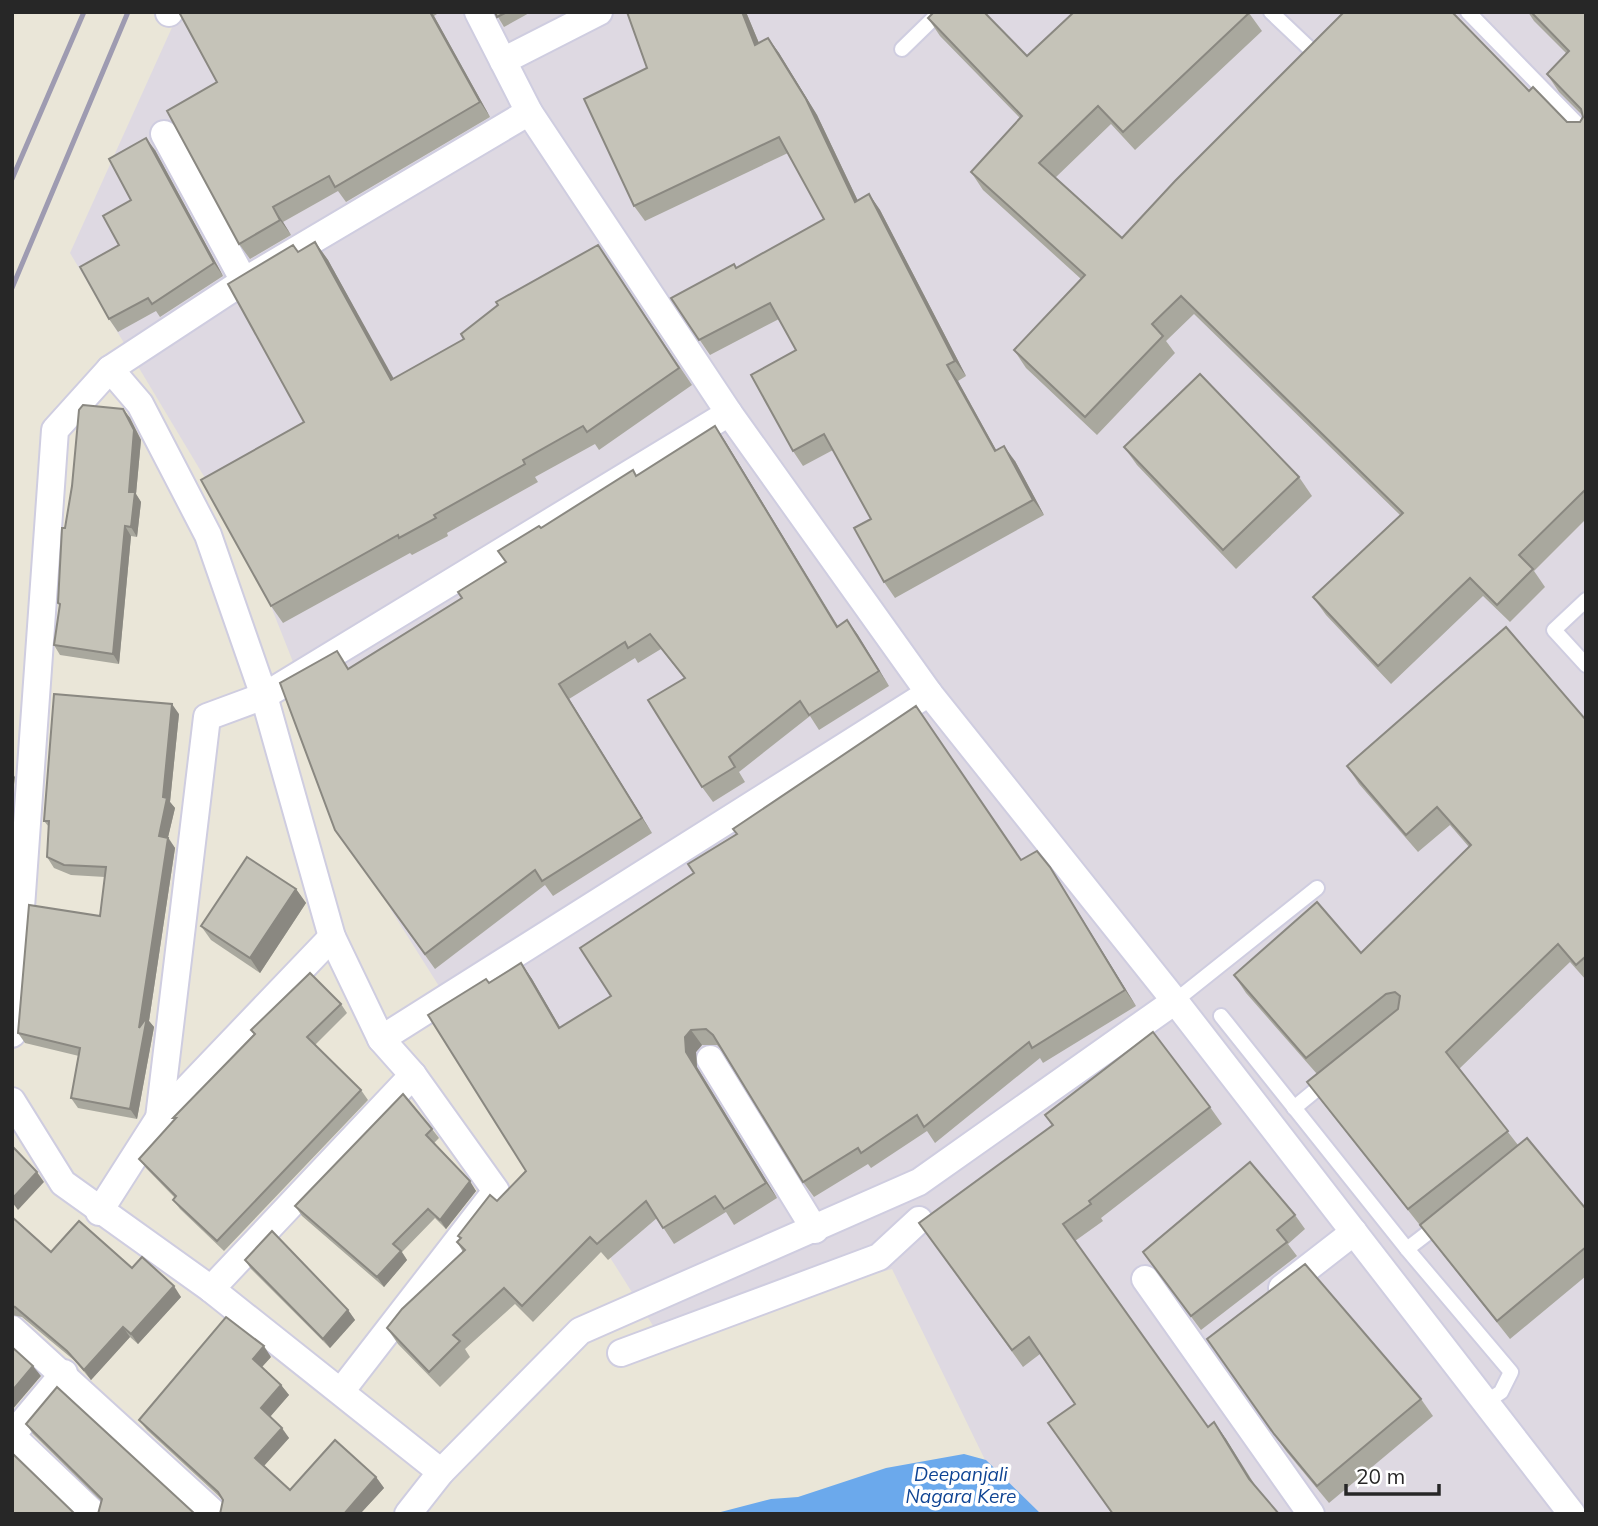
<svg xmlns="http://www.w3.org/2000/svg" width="1598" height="1526" viewBox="0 0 1598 1526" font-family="Mulish,sans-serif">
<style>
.industrial{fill:#ded9e2}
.water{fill:#6ba9ec}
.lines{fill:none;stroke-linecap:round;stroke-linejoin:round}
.lane-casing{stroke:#cfcde0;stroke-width:18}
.street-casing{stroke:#cfcde0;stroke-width:30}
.lane{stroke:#fff;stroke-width:14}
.street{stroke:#fff;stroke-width:26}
.rail{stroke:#9e9bb1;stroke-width:5}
.wall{fill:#a9a89e}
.shaded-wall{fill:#8a8881}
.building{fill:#c5c3b8;stroke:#8a8881;stroke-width:2}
.labels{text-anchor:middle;stroke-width:7;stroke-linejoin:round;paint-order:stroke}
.water-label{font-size:19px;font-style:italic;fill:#0f4493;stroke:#fff}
</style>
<rect width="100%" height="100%" fill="#eae6d8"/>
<!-- industrial -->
<polygon class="industrial" points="179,12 1586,12 1586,1514 1016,1514 1006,1503 892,1269 657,1332 391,910 250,553 70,253"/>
<!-- water -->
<polygon class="water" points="964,1454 986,1460 1041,1514 713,1514 771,1499 798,1497 886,1468"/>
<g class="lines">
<defs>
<g id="lane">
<polyline points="1271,12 1310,49"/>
<polyline points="1468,12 1586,133"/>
<polyline points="902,49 940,12"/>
<polyline points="1586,600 1554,630 1586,665"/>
<polyline points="1175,1001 1317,888"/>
<polyline points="1221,1016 1407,1249 1511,1372 1501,1392 1486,1402"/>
<polyline points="1294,1108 1328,1080"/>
<polyline points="1407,1249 1442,1222"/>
</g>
<g id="street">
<polyline points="478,12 529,112 729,413 929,693 1175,1001 1572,1514"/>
<polyline points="169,13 170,12"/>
<polyline points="503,61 599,12"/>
<polyline points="164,134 244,281"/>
<polyline points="110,369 244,281 529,112"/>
<polyline points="12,1034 55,430 110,369 140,404 208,535 264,696 332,937 381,1039 413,1075 496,1191 342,1390"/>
<polyline points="381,1039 929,693"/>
<polyline points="710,1059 815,1230"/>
<polyline points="12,1101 63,1183 211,1289 441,1472"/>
<polyline points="159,1118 207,717 264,696 729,413"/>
<polyline points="99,1212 159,1118 332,937"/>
<polyline points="1145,1279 1311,1514"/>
<polyline points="1282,1288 1354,1232"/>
<polyline points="211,1289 413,1075"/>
<polyline points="12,1329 215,1514"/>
<polyline points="621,1353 879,1257 919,1220"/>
<polyline points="12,1435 64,1373"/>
<polyline points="12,1436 94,1514"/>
<polyline points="408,1514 441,1472 580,1331 919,1182 1175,1001"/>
</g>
</defs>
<!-- lane casing -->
<use href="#lane" class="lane-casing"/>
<!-- street casing -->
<use href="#street" class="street-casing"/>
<!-- lane -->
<use href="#lane" class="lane"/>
<!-- street -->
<use href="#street" class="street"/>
<!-- rail -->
<g class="rail">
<polyline points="12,179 84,12"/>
<polyline points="12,288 128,12"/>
</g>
</g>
<!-- wall -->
<g class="wall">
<polygon points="179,12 440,12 434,16 490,117 346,202 338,191 283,222 291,235 250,259 239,244 217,82"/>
<polygon points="495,12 531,12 504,27"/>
<polygon points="627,12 746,12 759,43 768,38 779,53 817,115 858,201 869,194 880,210 966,376 958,381 996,450 1015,461 1044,515 895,598 884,582 871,519 833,450 803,466 793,451 796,350 779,319 710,355 671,298 736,268 824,219 788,153 645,221 634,206 647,68"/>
<polygon points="1528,12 1586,12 1586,519 1534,571 1545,587 1510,622 1483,596 1391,684 1326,615 1313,597 1400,515 1194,314 1166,341 1175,353 1097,435 1026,368 1014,350 1081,279 983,190 971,172 1020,118 940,36 928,18 1027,56 1249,13 1262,31 1135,150 1111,124 1055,178 1122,238 1529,91 1567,122 1580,122 1583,116 1559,92 1547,74 1567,54 1534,21"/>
<polygon points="155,150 223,276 160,317 156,311 118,332 109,319 119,245 131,200"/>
<polygon points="315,242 328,260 393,379 610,263 692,385 599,450 595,444 535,477 538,482 447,533 448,536 412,555 410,553 283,623 271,606 304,422 293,245 298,252"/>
<polygon points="123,409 130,418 141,440 136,494 141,502 137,537 131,536 119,664 60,655 54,645 60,606 58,603 65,528"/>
<polygon points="725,441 838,626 847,620 889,686 819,730 810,716 739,772 745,782 713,802 702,787 684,678 661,649 638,663 635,658 569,699 652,833 553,896 545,885 435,969 335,830 462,598 506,562 541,528 636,475"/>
<polygon points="1124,447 1299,477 1312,496 1236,569 1137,465"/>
<polygon points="179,714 170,802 175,808 168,837 175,848 149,1021 154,1027 137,1119 78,1108 71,1098 79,1056 25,1043 18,1033 100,916 105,877 71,875 54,868 47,857 49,827 44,821"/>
<polygon points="1586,720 1586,980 1570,962 1459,1069 1518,1145 1586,1209 1586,1276 1510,1339 1320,1099 1307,1082 1317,1074 1246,993 1234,975 1361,953 1469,847 1450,825 1418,852 1359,784 1347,766"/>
<polygon points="1021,860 1050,867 1060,883 1136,1006 1043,1063 1040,1058 935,1143 927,1131 871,1168 868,1164 814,1197 803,1182 720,1048 717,1045 702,1045 696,1052 697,1067 777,1198 734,1225 726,1212 674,1244 657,1218 608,1260 601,1252 533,1322 515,1304 465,1349 470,1357 440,1387 398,1344 387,1328 463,1252 457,1242 460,1239 458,1236 497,1201 526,1171 489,982 521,963 532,979 560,1027"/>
<polygon points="296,889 306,903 260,973 211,940 201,926"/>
<polygon points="341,1004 347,1013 315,1045 361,1090 368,1100 224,1251 180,1209 173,1200 175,1198 146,1168 139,1159 175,1120 173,1118 254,1034 251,1030"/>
<polygon points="1210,1107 1222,1124 1101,1218 1103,1221 1075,1241 1208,1427 1214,1422 1226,1439 1255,1485 1075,1404 1040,1354 1023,1367 919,1223 1052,1126 1045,1115"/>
<polygon points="432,1129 439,1138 434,1143 476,1191 446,1229 435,1218 402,1252 407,1260 384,1287 302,1216 295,1206"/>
<polygon points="1295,1215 1305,1229 1288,1244 1297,1256 1201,1330 1143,1252"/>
<polygon points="12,1217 51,1252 132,1268 181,1297 138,1344 130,1337 91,1380 75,1361 22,1317 12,1315"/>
<polygon points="245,1260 348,1310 355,1320 330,1348 251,1269"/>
<polygon points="1207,1339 1421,1399 1433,1416 1329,1503 1286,1451"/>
<polygon points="271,1357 262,1367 281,1385 289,1395 270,1417 289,1438 264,1466 290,1490 376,1477 384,1488 360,1514 220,1514 223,1500 147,1430 139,1420"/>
<polygon points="26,1424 195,1514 101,1501 33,1434"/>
</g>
<!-- shaded-wall -->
<g class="shaded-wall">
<polygon points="430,12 431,12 434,16 490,117 480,102"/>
<polygon points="742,12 746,12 766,60 755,45"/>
<polygon points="768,38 779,53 817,115 866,218 855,202"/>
<polygon points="146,138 155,150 223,276 214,263"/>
<polygon points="869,194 880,210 966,376 955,361"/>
<polygon points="273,207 283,222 291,235 280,220"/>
<polygon points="315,242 328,260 404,397 391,380"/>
<polygon points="947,365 958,381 1005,466 995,451"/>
<polygon points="123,409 130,418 141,440 136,494 141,502 137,537 131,527"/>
<polygon points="715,426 725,441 847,642 837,627"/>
<polygon points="1004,446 1015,461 1044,515 1033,500"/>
<polygon points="125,526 131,536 119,664 113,654"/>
<polygon points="847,620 858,635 889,686 879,671"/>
<polygon points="559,684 569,699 652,833 642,818"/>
<polygon points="172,704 179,714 170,802 175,808 166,846 159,836"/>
<polygon points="12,773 15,777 12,800"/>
<polygon points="168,838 175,848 149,1021 154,1027 137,1119 130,1109 139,1028"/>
<polygon points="1050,867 1060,883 1136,1006 1125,990"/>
<polygon points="296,889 306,903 260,973 250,958"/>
<polygon points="521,963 532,979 569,1043 559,1028"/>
<polygon points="691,1030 702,1045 696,1052 697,1067 777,1198 766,1183 686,1052 685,1037"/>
<polygon points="37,1172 44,1182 18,1210 12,1202 12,1199"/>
<polygon points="470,1181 476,1191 446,1229 440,1220"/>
<polygon points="401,1251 407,1260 384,1287 377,1277"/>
<polygon points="174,1286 181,1297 138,1344 131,1334"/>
<polygon points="348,1310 355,1320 330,1348 323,1339"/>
<polygon points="123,1327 130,1337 91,1380 84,1370"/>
<polygon points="264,1346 271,1357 260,1369 253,1359"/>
<polygon points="33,1366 41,1376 12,1410 12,1391"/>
<polygon points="281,1385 289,1395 268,1419 261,1408"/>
<polygon points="1214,1422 1226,1439 1261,1496 1249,1479"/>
<polygon points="282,1428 289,1438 262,1468 255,1458"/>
<polygon points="376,1477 384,1488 360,1514 344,1514"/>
</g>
<!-- building -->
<g class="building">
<polygon points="179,12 430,12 480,102 335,187 329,176 273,207 280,220 239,244 167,111 217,82"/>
<polygon points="495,12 507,12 497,17"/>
<polygon points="627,12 742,12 755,45 768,38 806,99 855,202 869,194 955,361 947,365 995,451 1004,446 1033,500 884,582 854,528 871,519 824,434 793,451 751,375 796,350 770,303 699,340 671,298 734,264 736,268 824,219 779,137 634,206 584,99 647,68"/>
<polygon points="934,12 984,12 1027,56 1074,12 1248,12 1249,13 1123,132 1098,106 1039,163 1122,238 1175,181 1344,12 1452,12 1529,91 1533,87 1567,122 1580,122 1583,117 1581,109 1547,74 1569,51 1531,12 1586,12 1586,489 1519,555 1533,569 1497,605 1470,578 1378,666 1313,597 1403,513 1181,296 1152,324 1163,336 1085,417 1014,350 1085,275 971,172 1022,116 928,18"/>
<polygon points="146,138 214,263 152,304 148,298 109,319 80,267 119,245 103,216 131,200 109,159"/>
<polygon points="315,242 391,380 464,339 461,334 498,305 496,302 598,245 679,368 587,432 583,426 523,460 525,464 434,515 436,518 399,538 398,535 271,606 201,480 304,422 228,284 293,245 298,252"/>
<polygon points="1200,374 1299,477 1223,550 1124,447"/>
<polygon points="83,405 123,409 134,430 129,492 135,492 131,527 125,526 113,654 54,645 60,604 58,603 62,528 65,528 72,486 79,410"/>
<polygon points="715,426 837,627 847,620 879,671 809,715 800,701 729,757 735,767 702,787 648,700 685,678 650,634 628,648 625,642 559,684 642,818 542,881 535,870 425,954 335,830 280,683 337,651 348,669 462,598 458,592 506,562 498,551 539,526 541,528 633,470 636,476"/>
<polygon points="1506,627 1586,720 1586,956 1576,965 1558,944 1446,1052 1508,1131 1408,1209 1307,1082 1398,1009 1400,996 1395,992 1386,994 1306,1058 1234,975 1317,902 1361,953 1471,845 1437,807 1406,835 1347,766"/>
<polygon points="54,694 172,704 163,797 167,798 159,836 168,838 139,1028 147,1017 130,1109 71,1098 80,1048 18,1033 29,905 100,916 106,867 64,865 47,857 49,821 44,821"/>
<polygon points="916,706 1021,860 1037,851 1050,867 1125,990 1032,1048 1029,1042 924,1127 917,1115 861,1153 858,1148 803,1182 713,1035 706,1029 691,1030 685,1037 686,1052 766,1183 724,1209 715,1196 663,1228 646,1201 597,1244 590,1237 522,1306 504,1288 453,1335 460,1341 429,1372 387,1328 402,1309 465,1250 457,1242 461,1238 458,1236 490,1195 497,1201 526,1171 428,1015 486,979 489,983 521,963 559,1028 611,996 580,948 694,873 688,864 737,834 733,829"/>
<polygon points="247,857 296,889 250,958 201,926"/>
<polygon points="310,973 341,1004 307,1037 361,1090 217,1241 173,1200 176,1196 139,1159 176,1118 173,1118 255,1034 251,1030"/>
<polygon points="1153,1032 1210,1107 1089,1201 1091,1204 1063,1224 1208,1427 1214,1422 1249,1479 1279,1514 1113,1514 1048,1423 1075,1404 1029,1337 1012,1350 919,1223 1053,1125 1045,1115"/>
<polygon points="403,1094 432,1129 426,1135 470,1181 440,1220 428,1209 393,1244 401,1251 377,1277 295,1206"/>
<polygon points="1527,1138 1586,1209 1586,1247 1497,1321 1420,1225"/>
<polygon points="12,1146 37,1172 12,1199"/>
<polygon points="1250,1162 1295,1215 1277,1230 1287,1242 1191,1316 1143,1252"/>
<polygon points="12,1217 51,1252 79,1221 132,1268 142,1257 174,1286 131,1334 123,1327 84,1370 67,1351 15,1307 12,1306"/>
<polygon points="272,1231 348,1310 323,1339 245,1260"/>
<polygon points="1305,1264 1421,1399 1317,1486 1274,1434 1207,1339"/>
<polygon points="226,1317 264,1346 253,1359 281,1385 261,1408 282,1428 255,1458 290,1490 335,1440 376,1477 344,1514 220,1514 223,1500 218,1492 139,1420"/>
<polygon points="12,1347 33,1366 12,1391"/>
<polygon points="57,1387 195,1514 98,1514 102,1499 26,1424"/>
<polygon points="12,1453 75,1514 12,1514"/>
</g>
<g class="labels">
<!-- water labels -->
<g class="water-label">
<text x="961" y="1481">Deepanjali<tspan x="961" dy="22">Nagara Kere</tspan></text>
</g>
</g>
<!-- border -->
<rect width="1598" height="1526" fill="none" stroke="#272727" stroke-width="28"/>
<!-- scale -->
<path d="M1346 1484v10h93v-10" fill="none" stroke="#272727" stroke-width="3.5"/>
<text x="1356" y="1484" font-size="21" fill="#272727" stroke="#ffffff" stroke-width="5" paint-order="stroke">20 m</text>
</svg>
